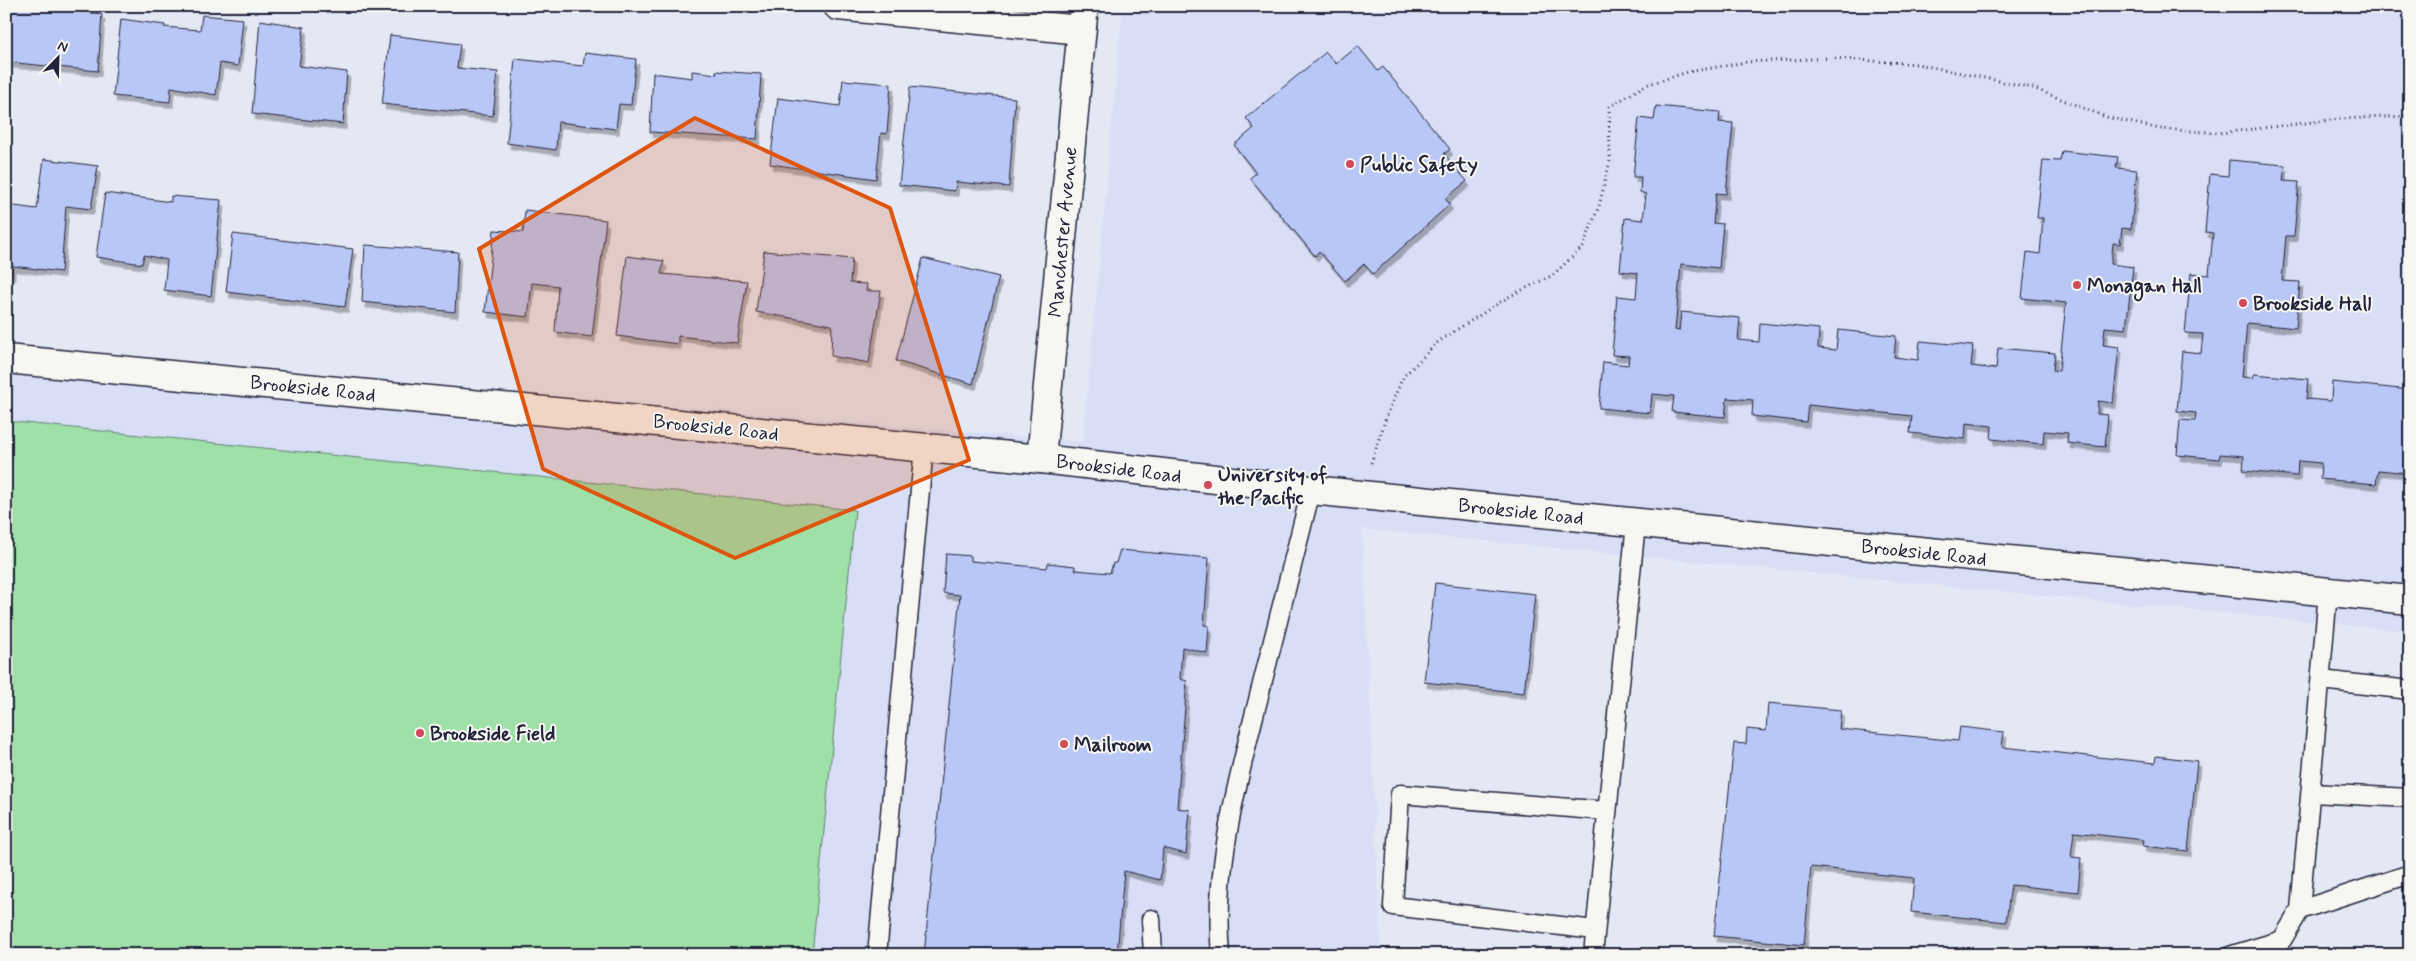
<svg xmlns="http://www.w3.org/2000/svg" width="2416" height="961" viewBox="0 0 2416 961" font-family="Mynerve,sans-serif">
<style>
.built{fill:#d7def5}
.green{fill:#9fe0a9;stroke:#608172}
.building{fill:#b9c7f7;stroke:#22223b;filter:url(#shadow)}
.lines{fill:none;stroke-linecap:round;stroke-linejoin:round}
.service-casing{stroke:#22223b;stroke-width:21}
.minor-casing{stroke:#22223b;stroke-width:31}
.tertiary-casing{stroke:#22223b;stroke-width:31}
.path{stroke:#22223b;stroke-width:3;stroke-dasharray:1 4;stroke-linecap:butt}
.service{stroke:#f6f6f2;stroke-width:18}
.minor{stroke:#f6f6f2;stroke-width:28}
.tertiary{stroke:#f6f6f2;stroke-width:28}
.marked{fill:#de560e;fill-opacity:0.2;stroke:#de560e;stroke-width:4;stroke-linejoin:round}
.poi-dot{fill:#d1495b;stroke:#f6f6f2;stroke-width:2}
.labels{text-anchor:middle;stroke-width:4;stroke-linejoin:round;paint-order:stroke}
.poi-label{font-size:20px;font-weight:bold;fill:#22223b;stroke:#f6f6f2;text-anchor:start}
.street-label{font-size:20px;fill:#22223b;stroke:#f6f6f2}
</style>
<defs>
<filter id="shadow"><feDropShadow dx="3" dy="5.5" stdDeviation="0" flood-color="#0004"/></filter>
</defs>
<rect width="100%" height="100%" fill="#e4e8f4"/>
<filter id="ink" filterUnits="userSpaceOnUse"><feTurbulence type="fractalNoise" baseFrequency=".02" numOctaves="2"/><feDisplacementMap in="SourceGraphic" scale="10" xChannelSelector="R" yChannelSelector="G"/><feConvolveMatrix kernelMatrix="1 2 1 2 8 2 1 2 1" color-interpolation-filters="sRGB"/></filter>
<g filter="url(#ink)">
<!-- built -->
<polygon class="built" points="1123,6 2410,6 2410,631 1362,529 1381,955 6,955 6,350 1083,442"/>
<!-- green -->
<polygon class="green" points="6,421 855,510 812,955 6,955"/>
<!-- building -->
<g class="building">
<polygon points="6,6 53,6 53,9 102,14 98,71 6,62"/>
<polygon points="202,15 243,19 238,66 220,63 216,95 171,87 170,102 113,96 121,19 165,25 164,27 200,30"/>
<polygon points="260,20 304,27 299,66 347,72 343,124 252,114"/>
<polygon points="390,35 460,44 457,68 498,72 493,116 382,104"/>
<polygon points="1358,46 1378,71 1383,67 1450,149 1444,154 1467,181 1445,199 1450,204 1373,274 1364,264 1345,281 1319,251 1315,256 1250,178 1256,173 1234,145 1254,128 1246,118 1326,52 1336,64"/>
<polygon points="585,53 636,59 631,105 619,104 616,129 558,122 556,150 507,143 515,59 583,66"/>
<polygon points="692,71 717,74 716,71 761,74 757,139 650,132 653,73 692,78"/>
<polygon points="843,80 891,84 887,134 881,133 876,179 770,164 778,98 840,106"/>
<polygon points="910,87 1015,98 1009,187 956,182 955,191 899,185"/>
<polygon points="1656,106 1720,112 1719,122 1733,123 1726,194 1716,193 1713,223 1723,224 1719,268 1681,264 1675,330 1679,331 1681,312 1740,318 1738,340 1759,342 1760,323 1819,329 1818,348 1836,350 1838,330 1896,336 1894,357 1918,360 1920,341 1973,346 1971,366 1996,369 1998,348 2055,353 2053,370 2059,371 2066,303 2022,298 2027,252 2040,254 2043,218 2037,218 2043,160 2060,161 2062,151 2118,157 2116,168 2137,170 2131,229 2122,228 2120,244 2113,243 2111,264 2133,267 2126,329 2105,327 2103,345 2119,347 2113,403 2098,401 2097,414 2108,415 2105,447 2067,443 2068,433 2044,431 2043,444 1991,439 1992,426 1966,423 1965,439 1910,433 1912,416 1808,405 1806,422 1752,416 1753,400 1727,398 1725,417 1672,412 1674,396 1652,394 1650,413 1599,408 1603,362 1628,365 1629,356 1612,355 1617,296 1636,298 1638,273 1620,271 1625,218 1643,220 1646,194 1640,192 1641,177 1633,177 1639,118 1654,120"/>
<polygon points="44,159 98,166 91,209 66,206 61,272 12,266 12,275 6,274 6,175 10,175 7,205 37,209"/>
<polygon points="2229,160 2285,165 2283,181 2299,182 2294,236 2286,236 2282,281 2300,282 2296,328 2247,323 2242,377 2253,378 2254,374 2308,379 2306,399 2331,401 2332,382 2410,390 2410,388 2410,473 2378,470 2376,484 2320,479 2321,463 2298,461 2297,476 2243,471 2244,456 2220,454 2219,459 2177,455 2180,420 2195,421 2196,413 2177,411 2182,351 2201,353 2203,334 2185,333 2191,273 2209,275 2213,233 2205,232 2210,174 2228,176"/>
<polygon points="105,193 171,202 171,196 221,200 211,296 164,290 167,260 144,255 142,264 96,257"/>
<polygon points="525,210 606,220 592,337 555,332 558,286 532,283 528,317 485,312 494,230 523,232"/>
<polygon points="233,234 353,249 345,307 226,292"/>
<polygon points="365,245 458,252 455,312 362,302"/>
<polygon points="764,251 852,259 850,283 867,284 866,291 881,291 869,363 831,356 832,325 756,312"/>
<polygon points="627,256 664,261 661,274 747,281 737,343 678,336 678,344 617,336"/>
<polygon points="923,258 999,277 973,384 896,361"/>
<polygon points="1120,550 1209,558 1204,625 1209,626 1207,653 1182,647 1180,679 1187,681 1177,808 1190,810 1186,854 1163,848 1160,880 1124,871 1117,955 924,955 960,595 943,593 946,554 971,556 971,561 1047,568 1048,563 1075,566 1075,570 1110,573 1113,563 1116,563"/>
<polygon points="1435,583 1535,594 1524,693 1424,682"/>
<polygon points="1768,703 1841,710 1839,729 1958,741 1960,727 2004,732 2002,747 2155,763 2156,756 2197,761 2188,851 2143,846 2144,840 2074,832 2071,857 2081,858 2078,892 2011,885 2006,922 1911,912 1914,878 1811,867 1804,945 1714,936 1734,743 1746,744 1747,729 1766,731"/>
</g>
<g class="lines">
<defs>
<g id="service">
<polyline points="2321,680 2410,690"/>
<polyline points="2311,793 2410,798"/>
<polyline points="2300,910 2410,874"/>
<polyline points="1151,919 1153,955"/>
<polyline points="1595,930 1393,906 1400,794 1607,811"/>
<polyline points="877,955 924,447"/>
<path d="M1221,955C1213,868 1238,780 1259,696C1276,628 1294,559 1311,490"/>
<polyline points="1593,955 1636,523"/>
<polyline points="2232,955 2282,940 2300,910 2328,592"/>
</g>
<g id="minor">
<polyline points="838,6 1081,30"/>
<polyline points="1041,459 1084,6"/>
</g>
<polyline id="tertiary" points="6,359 1041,459 1311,490 2410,600"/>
</defs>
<!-- service casing -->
<use href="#service" class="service-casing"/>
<!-- minor casing -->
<use href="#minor" class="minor-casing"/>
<!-- tertiary casing -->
<use href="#tertiary" class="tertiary-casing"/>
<!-- path -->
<polyline class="path" points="1371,463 1387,415 1403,377 1439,341 1510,296 1553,275 1583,247 1599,206 1610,161 1609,107 1646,85 1688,72 1747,62 1831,58 1917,64 2033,88 2106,117 2160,129 2220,133 2339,119 2410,116"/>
<!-- service -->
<use href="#service" class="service"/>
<!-- minor -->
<use href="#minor" class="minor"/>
<!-- tertiary -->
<use href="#tertiary" class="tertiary"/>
</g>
</g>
<!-- marked area -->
<path class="marked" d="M695,118L890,208L969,460L735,558L543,469L479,249Z"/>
<!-- markers -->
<g class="poi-dot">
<circle cx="1350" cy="164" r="5"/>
<circle cx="2077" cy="285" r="5"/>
<circle cx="2243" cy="303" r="5"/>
<circle cx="1208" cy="485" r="5"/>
<circle cx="420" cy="733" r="5"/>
<circle cx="1064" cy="744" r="5"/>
</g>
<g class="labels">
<!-- poi labels -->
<g class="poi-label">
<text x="1360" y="171">Public Safety</text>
<text x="2087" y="292">Monagan Hall</text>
<text x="2253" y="310">Brookside Hall</text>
<text x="1218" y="481">University of<tspan x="1218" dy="23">the Pacific</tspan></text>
<text x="430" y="740">Brookside Field</text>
<text x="1074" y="751">Mailroom</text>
</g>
<!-- street labels -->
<g class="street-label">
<text transform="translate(1062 232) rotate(-85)" y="7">Manchester Avenue</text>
<text transform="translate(313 388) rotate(6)" y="7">Brookside Road</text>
<text transform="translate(716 427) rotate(6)" y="7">Brookside Road</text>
<text transform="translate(1119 468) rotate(7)" y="7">Brookside Road</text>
<text transform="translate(1521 511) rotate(6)" y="7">Brookside Road</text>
<text transform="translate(1924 552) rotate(6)" y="7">Brookside Road</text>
</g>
</g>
<!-- margin -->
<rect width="2416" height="961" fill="none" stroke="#f6f6f2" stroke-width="25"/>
<rect x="12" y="12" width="2391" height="936" fill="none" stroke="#22223b" stroke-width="2" filter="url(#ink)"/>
<!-- north arrow -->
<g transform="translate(58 58) rotate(23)" stroke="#f6f6f2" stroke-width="4" paint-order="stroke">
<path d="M0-4L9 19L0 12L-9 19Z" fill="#22223b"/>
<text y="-8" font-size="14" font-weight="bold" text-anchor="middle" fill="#22223b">N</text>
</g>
</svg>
